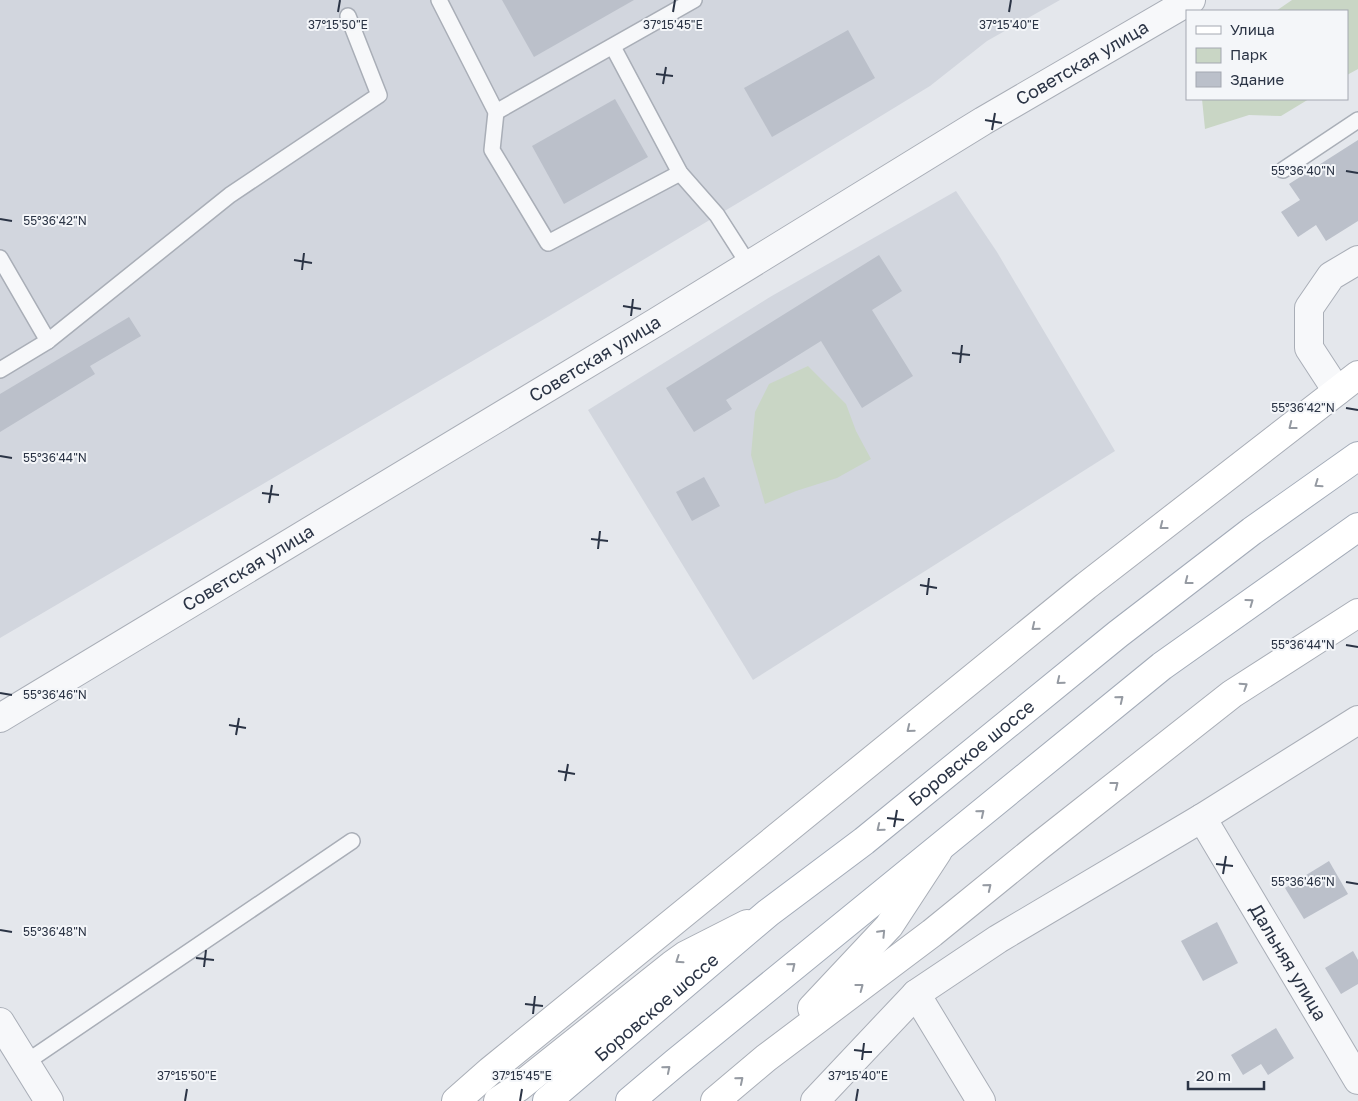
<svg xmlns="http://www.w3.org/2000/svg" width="1358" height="1101" viewBox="0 0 1358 1101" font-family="'Golos Text',sans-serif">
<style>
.built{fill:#d2d6de}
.green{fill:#c9d6c5}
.building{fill:#bbc0ca}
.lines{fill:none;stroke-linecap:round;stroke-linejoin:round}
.lane-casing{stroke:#a9aeb7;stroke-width:18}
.street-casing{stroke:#a9aeb7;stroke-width:30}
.secondary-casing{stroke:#a9aeb7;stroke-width:30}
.primary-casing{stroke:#a3abb8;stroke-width:30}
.lane{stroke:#f7f8fa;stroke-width:15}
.street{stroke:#f7f8fa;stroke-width:28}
.secondary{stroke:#fff;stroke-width:28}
.primary{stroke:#fff;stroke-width:28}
.oneway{stroke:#959aa2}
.ticks{fill:none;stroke:#2b3445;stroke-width:2}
.labels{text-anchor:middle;stroke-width:4;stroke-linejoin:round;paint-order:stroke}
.street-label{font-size:18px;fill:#2b3445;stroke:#f4f6f9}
.ticks-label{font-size:12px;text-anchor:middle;fill:#2b3445;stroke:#f4f6f9;stroke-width:4;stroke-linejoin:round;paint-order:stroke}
</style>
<rect width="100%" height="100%" fill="#e4e7ec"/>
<!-- built -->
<g class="built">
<polygon points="0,0 1060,0 987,41 930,86 763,188 546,318 0,638"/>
<polygon points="956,191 997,252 1115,451 753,680 588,410 770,297"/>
</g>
<!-- green -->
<g class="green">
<polygon points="1292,0 1358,0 1358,69 1347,75 1347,11 1276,11"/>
<polygon points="1202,99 1309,99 1281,116 1249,115 1205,129"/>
<polygon points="808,366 846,404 856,431 871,459 837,478 796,491 765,504 751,455 755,412 769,384"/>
</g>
<!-- building -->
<g class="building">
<polygon points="502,0 634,0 534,57"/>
<polygon points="848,30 875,78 772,137 744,88"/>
<polygon points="615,99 648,157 564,204 532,146"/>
<polygon points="1358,140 1358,221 1326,241 1316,225 1298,237 1281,212 1300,200 1289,184"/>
<polygon points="879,255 902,291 872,310 913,376 862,408 821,341 726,400 732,409 694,432 666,388"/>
<polygon points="129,317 141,336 90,366 95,374 0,432 0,394"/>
<polygon points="704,477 720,506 692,521 676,492"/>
<polygon points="1329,861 1348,894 1304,919 1285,888"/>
<polygon points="1217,922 1238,963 1203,981 1181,941"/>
<polygon points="1353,951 1358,960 1358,984 1341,994 1325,968"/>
<polygon points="1276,1028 1294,1058 1268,1075 1261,1064 1243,1075 1231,1055"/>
</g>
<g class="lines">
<defs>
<g id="lane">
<polyline points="439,0 496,112 492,150 548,243 680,173"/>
<polyline points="613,47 680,173 717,215 749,265"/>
<polyline points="496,112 694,0"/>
<polyline points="1283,170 1358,120"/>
<polyline points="0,258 48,341"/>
<polyline points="0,370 48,341 230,195 379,95 348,16"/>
<polyline points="25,1063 352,841"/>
</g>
<g id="street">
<polyline points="1337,391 1309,348 1309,308 1331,276 1358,260"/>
<path id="s1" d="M0,718L658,321L983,121L1191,0"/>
<path id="s2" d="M1202,818L1358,1080"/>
<polyline points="916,994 981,1101"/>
<polyline points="0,1022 49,1101"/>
<polyline points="815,1101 916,994 998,939 1202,818 1358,720"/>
</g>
<g id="secondary">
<polyline points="812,1008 889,926 938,851"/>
<polyline points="456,1101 490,1071 1086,586 1358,375"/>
<polyline points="498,1101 519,1087 672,965 686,955 747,924"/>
<polyline points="715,1101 766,1058 932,933 1039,846 1232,694 1358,613"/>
</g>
<g id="primary">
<path id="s3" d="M547,1101L768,913L864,841L1118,634L1252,531L1358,456"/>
<polyline points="630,1101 675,1063 1162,666 1358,527"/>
</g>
</defs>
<!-- lane casing -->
<use href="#lane" class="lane-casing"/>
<!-- street casing -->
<use href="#street" class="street-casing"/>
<!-- secondary casing -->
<use href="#secondary" class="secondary-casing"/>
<!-- primary casing -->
<use href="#primary" class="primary-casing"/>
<!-- lane -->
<use href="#lane" class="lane"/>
<!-- street -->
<use href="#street" class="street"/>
<!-- secondary -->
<use href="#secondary" class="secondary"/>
<!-- primary -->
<use href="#primary" class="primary"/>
</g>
<!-- one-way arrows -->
<defs><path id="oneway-chevron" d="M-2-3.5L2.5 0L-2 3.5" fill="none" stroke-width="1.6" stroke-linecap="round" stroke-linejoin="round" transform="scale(1.25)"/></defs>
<g class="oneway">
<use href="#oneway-chevron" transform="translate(1292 426) rotate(142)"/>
<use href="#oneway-chevron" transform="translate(1318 484) rotate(145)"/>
<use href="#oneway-chevron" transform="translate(1163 526) rotate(142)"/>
<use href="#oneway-chevron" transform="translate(1188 581) rotate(142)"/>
<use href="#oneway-chevron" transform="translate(1250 602) rotate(-36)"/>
<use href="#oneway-chevron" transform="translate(1035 627) rotate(141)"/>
<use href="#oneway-chevron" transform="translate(1060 681) rotate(141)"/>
<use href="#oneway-chevron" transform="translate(1244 686) rotate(-33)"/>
<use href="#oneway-chevron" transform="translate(1120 699) rotate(-39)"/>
<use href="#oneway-chevron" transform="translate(910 729) rotate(141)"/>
<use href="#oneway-chevron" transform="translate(1115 785) rotate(-38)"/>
<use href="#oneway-chevron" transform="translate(981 813) rotate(-39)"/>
<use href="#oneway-chevron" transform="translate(880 828) rotate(141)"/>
<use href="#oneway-chevron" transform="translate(988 887) rotate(-39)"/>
<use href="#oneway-chevron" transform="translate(882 933) rotate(-46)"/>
<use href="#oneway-chevron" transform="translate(679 960) rotate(146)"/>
<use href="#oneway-chevron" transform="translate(792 966) rotate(-39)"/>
<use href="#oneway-chevron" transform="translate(860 987) rotate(-37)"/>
<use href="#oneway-chevron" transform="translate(667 1069) rotate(-40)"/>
<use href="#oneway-chevron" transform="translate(740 1080) rotate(-40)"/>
</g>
<!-- ticks -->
<path class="ticks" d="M338,12L340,0M673,12L675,0M1009,12L1011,0M656,74L673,76M663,84L666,67M985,120L1002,123M992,130L995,113M1346,171L1358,173M0,219L12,221M294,260L312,263M302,270L304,253M623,306L641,309M631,316L633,299M952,353L970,355M960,363L962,345M1346,408L1358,410M0,456L12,458M262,493L279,495M269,503L272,485M591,539L608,541M598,549L600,531M920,585L937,588M927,595L929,578M1346,645L1358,647M0,693L12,695M229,725L246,728M236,735L239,718M558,771L575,774M565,781L568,764M887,818L904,820M894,827L897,810M1216,864L1233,866M1223,874L1226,856M1346,882L1358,884M0,930L12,932M196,958L214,960M204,967L206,950M525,1004L543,1006M533,1014L535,996M854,1050L872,1052M862,1060L864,1043M185,1101L187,1089M520,1101L522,1089M856,1101L858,1089"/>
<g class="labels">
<!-- street labels -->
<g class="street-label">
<text dy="6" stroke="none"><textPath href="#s1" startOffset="1265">Советская улица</textPath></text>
<text dy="6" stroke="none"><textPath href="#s1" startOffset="695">Советская улица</textPath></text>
<text dy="6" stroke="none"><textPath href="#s1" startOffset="290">Советская улица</textPath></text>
<text dy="6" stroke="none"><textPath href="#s3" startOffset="549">Боровское шоссе</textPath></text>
<text dy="6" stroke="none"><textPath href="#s2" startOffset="168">Дальняя улица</textPath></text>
<text dy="6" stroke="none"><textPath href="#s3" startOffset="144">Боровское шоссе</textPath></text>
</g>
</g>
<g class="ticks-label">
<text x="338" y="29">37°15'50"E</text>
<text x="673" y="29">37°15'45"E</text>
<text x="1009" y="29">37°15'40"E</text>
<text x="1303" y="175">55°36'40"N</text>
<text x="55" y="225">55°36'42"N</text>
<text x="1303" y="412">55°36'42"N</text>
<text x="55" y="462">55°36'44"N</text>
<text x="1303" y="649">55°36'44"N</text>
<text x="55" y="699">55°36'46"N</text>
<text x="1303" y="886">55°36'46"N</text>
<text x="55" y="936">55°36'48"N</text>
<text x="187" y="1080">37°15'50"E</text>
<text x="522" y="1080">37°15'45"E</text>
<text x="858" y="1080">37°15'40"E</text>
</g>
<!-- legend -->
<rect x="1186" y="10" width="162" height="90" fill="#f4f6f9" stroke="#a4a8b1"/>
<rect x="1196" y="26" width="25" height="8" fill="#ffffff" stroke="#a4a8b1"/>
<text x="1230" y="35" font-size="15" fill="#2b3445">Улица</text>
<rect x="1196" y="48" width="25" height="15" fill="#c9d6c5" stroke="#a4a8b1"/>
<text x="1230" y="60" font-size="15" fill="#2b3445">Парк</text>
<rect x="1196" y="72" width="25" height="15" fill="#bbc0ca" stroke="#a4a8b1"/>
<text x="1230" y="85" font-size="15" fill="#2b3445">Здание</text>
<!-- scale -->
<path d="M1188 1081v8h76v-8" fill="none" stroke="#2b3445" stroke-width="2.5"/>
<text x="1196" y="1081" font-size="15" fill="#2b3445" stroke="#f4f6f9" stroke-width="4" paint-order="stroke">20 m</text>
</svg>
